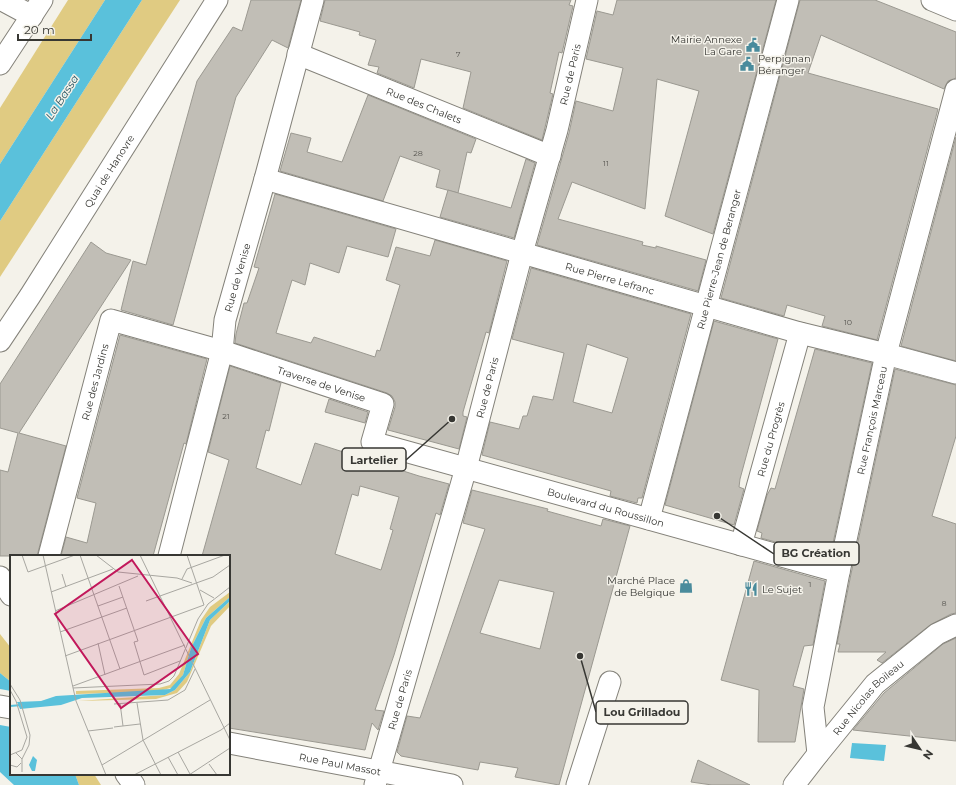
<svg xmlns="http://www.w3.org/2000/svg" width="956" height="785" viewBox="0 0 956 785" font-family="Montserrat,sans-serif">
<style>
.green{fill:#e0cb82}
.water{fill:#5ac1db}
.pier{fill:#f4f2ea}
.building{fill:#c1beb6;stroke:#9b9991;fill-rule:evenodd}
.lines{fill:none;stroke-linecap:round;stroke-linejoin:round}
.minor-casing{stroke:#84827a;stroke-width:23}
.minor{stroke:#fff;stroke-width:21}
.labels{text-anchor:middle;stroke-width:3;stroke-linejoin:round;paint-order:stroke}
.number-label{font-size:8px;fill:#5a5954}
.poi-label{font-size:10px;fill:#373733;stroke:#f4f2ea;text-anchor:end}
.street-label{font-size:10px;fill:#373733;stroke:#f4f2ea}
.water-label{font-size:11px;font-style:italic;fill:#2a5763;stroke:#f4f2ea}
.inset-river{fill:none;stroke:#5ac1db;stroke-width:2}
.inset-road{fill:none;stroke:#a8a7a1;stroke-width:1}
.view{fill:#c2185b;fill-opacity:0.15;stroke:#c2185b;stroke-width:2}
.inset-edge{fill:none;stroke:#373733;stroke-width:2}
.leader{fill:none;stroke:#373733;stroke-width:1.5}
.callout-dot{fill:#373733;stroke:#f4f2ea;stroke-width:1.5}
.callout{fill:#f4f2ea;stroke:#373733;stroke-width:1.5}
.callout-label{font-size:11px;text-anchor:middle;font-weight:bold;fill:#373733}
</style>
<rect width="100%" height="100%" fill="#f4f2ea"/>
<!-- green -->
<g class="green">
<polygon points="68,0 105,0 0,164 0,108"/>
<polygon points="142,0 180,0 0,277 0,221"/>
<polygon points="0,634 11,648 11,682 0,673"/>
<polygon points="75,774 94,774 101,785 79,785"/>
</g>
<!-- water -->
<g class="water">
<polygon points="105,0 142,0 0,221 0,164"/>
<polygon points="0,673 11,682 11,774 75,774 79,785 14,785 0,772"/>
<polygon points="852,743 886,745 884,761 850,758"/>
</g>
<!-- pier -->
<polygon class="pier" points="0,689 11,691 11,727 0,725"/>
<!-- building -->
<g class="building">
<polygon points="251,0 301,0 288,48 272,40 236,97 173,325 121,310 133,261 146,265 197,81 233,27 242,31"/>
<polygon points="325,0 571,0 569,5 573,6 562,53 559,52 550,93 553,94 542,140 463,108 471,72 421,59 414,88 377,73 379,67 368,65 376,40 359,35 360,32 320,21"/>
<polygon points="617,0 776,0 713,234 665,216 699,91 657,79 645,209 572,182 558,219 643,242 642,245 656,248 656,246 706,260 698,291 537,245 569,133 576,101 613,111 623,68 586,59 597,11 613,15"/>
<polygon points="800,0 875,0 956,32 956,78 948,81 944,89 821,35 808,73 938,109 877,340 822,326 825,316 787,305 784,316 721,298"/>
<polygon points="368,95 476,139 471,153 467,152 458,193 436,187 440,170 400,156 383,201 280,171 291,133 311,138 307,152 342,162"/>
<polygon points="956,137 956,361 901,346"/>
<polygon points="526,159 535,163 514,238 440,217 448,190 511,208"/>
<polygon points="275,194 396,229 388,257 347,246 339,273 310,263 305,285 292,280 276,333 311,343 314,337 375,357 377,350 380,351 400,285 386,280 396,247 430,256 435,240 507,261 489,333 486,332 463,412 463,416 467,417 459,449 388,430 395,407 395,402 392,396 387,393 235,343 236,334 244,303 247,303 259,268 254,267"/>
<polygon points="91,242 106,253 131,260 19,433 66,446 37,556 0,556 0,470 8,472 18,433 0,428 0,384"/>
<path d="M531,268L691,314L642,498H638L637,503L610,496L611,491L482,455L490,422L519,429L523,416H527L533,396L553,400L564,353L512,339ZM587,344L628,358L612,413L573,402Z"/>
<polygon points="714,321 778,339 740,479 739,487 744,489 734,525 665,505"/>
<polygon points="120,335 207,359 186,444 184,443 153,556 61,556 66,537 87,543 96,503 77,498"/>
<polygon points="815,349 872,363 830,557 761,538 762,533 757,531 767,495 771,488 775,489"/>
<path d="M230,366L281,383L269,431L266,430L256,468L301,485L315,443L419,476L449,484L440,515L436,513L394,655L375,710L384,711L378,730L372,723L365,750L229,728V556H202L229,460L208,452ZM360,486L399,497L390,529L393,530L381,570L335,554L352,494L358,496Z"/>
<polygon points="895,369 956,385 956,436 932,516 956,524 956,613 951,614 930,625 882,663 877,660 886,652 838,652 840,644 837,644 851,574"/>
<polygon points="329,399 368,412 365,423 325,412"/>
<path d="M472,490L548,509L547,511L601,526L603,519L630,526L559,785L515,777L518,768L480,762L478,770L401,756L397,752L407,716L420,718L485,529L463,523ZM499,580L554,592L540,649L480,633Z"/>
<polygon points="754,561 825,581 813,645 804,646 793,686 804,689 795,742 758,742 759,690 721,680"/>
<polygon points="956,638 956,741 853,730 884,693 943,644"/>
<polygon points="698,760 710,766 750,785 712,785 691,782"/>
</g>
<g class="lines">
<defs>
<g id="minor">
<polyline points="2,0 32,16"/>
<polyline points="932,0 956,10"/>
<path id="s1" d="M298,54L550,156"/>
<polyline points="0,64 42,0"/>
<path id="s2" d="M265,179L800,333L886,354L956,373"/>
<path id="s3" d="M0,341L30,296L217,0"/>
<path id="s4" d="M649,519L788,0"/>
<path id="s5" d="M741,545L800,333"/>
<path id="s6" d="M49,556L111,320L222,351L383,404L372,442L839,572"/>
<path id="s7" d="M169,556L222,351L225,320L265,179L313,0"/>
<polyline points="0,577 11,595"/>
<polyline points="0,706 11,708"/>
<path id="s8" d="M229,743L452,785"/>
<path id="s9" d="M818,754L813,707L839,572L886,354L956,90"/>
<polyline points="126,774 134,785"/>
<path id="s10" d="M375,785L466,468L522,253L557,130L587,0"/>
<polyline points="577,785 610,682"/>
<path id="s11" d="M794,785L818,754L875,684L937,634L956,625"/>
</g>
</defs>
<!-- minor casing -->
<use href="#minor" class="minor-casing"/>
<!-- minor -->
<use href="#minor" class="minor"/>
</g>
<!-- icons -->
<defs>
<symbol id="civic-bare" viewBox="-9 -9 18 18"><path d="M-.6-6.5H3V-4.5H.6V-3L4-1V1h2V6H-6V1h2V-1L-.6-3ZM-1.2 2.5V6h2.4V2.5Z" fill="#498b9c" stroke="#f4f2ea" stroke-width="2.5" paint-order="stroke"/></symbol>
<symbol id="shop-bare" viewBox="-9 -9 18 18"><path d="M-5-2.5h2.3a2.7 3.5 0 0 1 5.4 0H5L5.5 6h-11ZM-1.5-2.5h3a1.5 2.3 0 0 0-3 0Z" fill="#498b9c" stroke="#f4f2ea" stroke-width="2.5" paint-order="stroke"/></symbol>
<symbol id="restaurant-bare" viewBox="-9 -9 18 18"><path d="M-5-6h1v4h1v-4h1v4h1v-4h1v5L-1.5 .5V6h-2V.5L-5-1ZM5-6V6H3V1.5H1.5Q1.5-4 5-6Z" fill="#498b9c" stroke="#f4f2ea" stroke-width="2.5" paint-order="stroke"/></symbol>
</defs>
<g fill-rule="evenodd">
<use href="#civic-bare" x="743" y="35" width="20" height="20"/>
<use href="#civic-bare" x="737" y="54" width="20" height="20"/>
<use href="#shop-bare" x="676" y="576" width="20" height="20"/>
<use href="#restaurant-bare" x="741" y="579" width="20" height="20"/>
</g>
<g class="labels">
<!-- number labels -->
<g class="number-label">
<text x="458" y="57">7</text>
<text x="418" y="156">28</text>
<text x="606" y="166">11</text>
<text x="848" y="325">10</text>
<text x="226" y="419">21</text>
<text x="810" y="587">1</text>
<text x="944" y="606">8</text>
</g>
<!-- poi labels -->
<g class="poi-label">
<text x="742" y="43">Mairie Annexe<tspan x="742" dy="12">La Gare</tspan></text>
<text x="758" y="62" text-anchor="start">Perpignan<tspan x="758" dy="12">Béranger</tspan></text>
<text x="675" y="584">Marché Place<tspan x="675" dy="12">de Belgique</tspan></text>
<text x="762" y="593" text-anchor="start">Le Sujet</text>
</g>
<!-- street labels -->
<g class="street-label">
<text dy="4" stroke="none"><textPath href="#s10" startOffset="737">Rue de Paris</textPath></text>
<text dy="4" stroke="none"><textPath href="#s1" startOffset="136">Rue des Chalets</textPath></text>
<text dy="4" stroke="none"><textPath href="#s3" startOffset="202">Quai de Hanovre</textPath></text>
<text dy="4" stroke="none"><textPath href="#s4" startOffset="269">Rue Pierre-Jean de Beranger</textPath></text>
<text dy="4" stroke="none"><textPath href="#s7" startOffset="287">Rue de Venise</textPath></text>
<text dy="4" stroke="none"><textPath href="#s2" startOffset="359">Rue Pierre Lefranc</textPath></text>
<text dy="4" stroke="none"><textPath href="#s6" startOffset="180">Rue des Jardins</textPath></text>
<text dy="4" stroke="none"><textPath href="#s6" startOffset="464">Traverse de Venise</textPath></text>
<text dy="4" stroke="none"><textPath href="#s10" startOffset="413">Rue de Paris</textPath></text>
<text dy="4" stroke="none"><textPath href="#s9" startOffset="340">Rue François Marceau</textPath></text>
<text dy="4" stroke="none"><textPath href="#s5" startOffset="110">Rue du Progrès</textPath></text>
<text dy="4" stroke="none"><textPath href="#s6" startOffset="811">Boulevard du Roussillon</textPath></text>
<text dy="4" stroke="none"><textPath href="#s11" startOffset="115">Rue Nicolas Boileau</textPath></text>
<text dy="4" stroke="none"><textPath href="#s10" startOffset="89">Rue de Paris</textPath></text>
<text dy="4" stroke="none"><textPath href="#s8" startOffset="113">Rue Paul Massot</textPath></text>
</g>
<!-- water labels -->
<g class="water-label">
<text transform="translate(62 97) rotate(-57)" y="4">La Bassa</text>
</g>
</g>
<!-- overview -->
<g transform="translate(10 555)">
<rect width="220" height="220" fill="#f4f2ea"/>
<path d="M220,37V42L196,63L181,93L173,120L164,132L146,137L66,139V136L149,133L160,130L169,119L191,65L200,52ZM220,46V51L201,71L177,127L167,138L146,144L68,146L155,140L165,135L180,117L200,65Z" fill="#e0cb82"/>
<path d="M220,42V46L200,65L180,117L165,135L155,140L72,143L51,150L10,154L7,147L31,146L46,141L160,134L173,120L181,93L196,63ZM23,201L27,205L25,216H22L19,210Z" fill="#5ac1db"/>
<path class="inset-river" d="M0,151L12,150"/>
<path class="inset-road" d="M12,0L18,17L65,0M33,0L66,146L96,220M70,0L110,114M86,0L108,17L167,23L182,28M130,0L220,185M177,0L194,50M52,19L56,32M172,24L177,14L215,0M109,31L128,86L124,87L134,120L170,106M190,35L204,43M41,37L103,14M136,46L203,22L220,10M88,51L113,42M45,56L128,21M50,77L117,53M88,88L95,120M55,101L194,50M0,129L10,145L20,180L19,190L12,204M63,131L175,90M63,133L150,129L159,126L164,121L188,64L198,49L220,32M0,135L6,146L17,182L12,195L0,200M110,148L113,171M127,148L133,185L151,220M104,149L158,145L175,135L185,114M104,172L130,169M78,176L103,173M168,197L180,219M6,198L12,204V217M158,202L168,220M199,209L207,220M0,210L7,212L11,208M92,210L200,145M124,220L211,175L220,168M179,220L220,193"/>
<path class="view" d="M122,5L188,99L111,153L45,59Z"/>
<rect width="220" height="220" class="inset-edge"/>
</g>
<!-- callouts -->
<path class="leader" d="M452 419L406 460M717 516L774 554M580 656L596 712"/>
<g class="callout-dot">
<circle cx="452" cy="419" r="4"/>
<circle cx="717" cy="516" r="4"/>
<circle cx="580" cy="656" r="4"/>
</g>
<g class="callout">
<rect x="342" y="448" width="64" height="23" rx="4"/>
<rect x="774" y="542" width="85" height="23" rx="4"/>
<rect x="596" y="701" width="92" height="23" rx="4"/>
</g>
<g class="callout-label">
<text x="374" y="464">Lartelier</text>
<text x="816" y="557">BG Création</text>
<text x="642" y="716">Lou Grilladou</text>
</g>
<!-- north arrow -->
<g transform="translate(920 749) rotate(125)" stroke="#f4f2ea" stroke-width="3" paint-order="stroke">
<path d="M0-3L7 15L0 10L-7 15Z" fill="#373733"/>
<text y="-6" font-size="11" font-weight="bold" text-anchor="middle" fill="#373733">N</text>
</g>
<!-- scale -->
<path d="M18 34v6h73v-6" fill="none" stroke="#373733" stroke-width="2"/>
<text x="24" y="34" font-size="12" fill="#373733" stroke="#f4f2ea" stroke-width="3" paint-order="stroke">20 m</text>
</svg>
